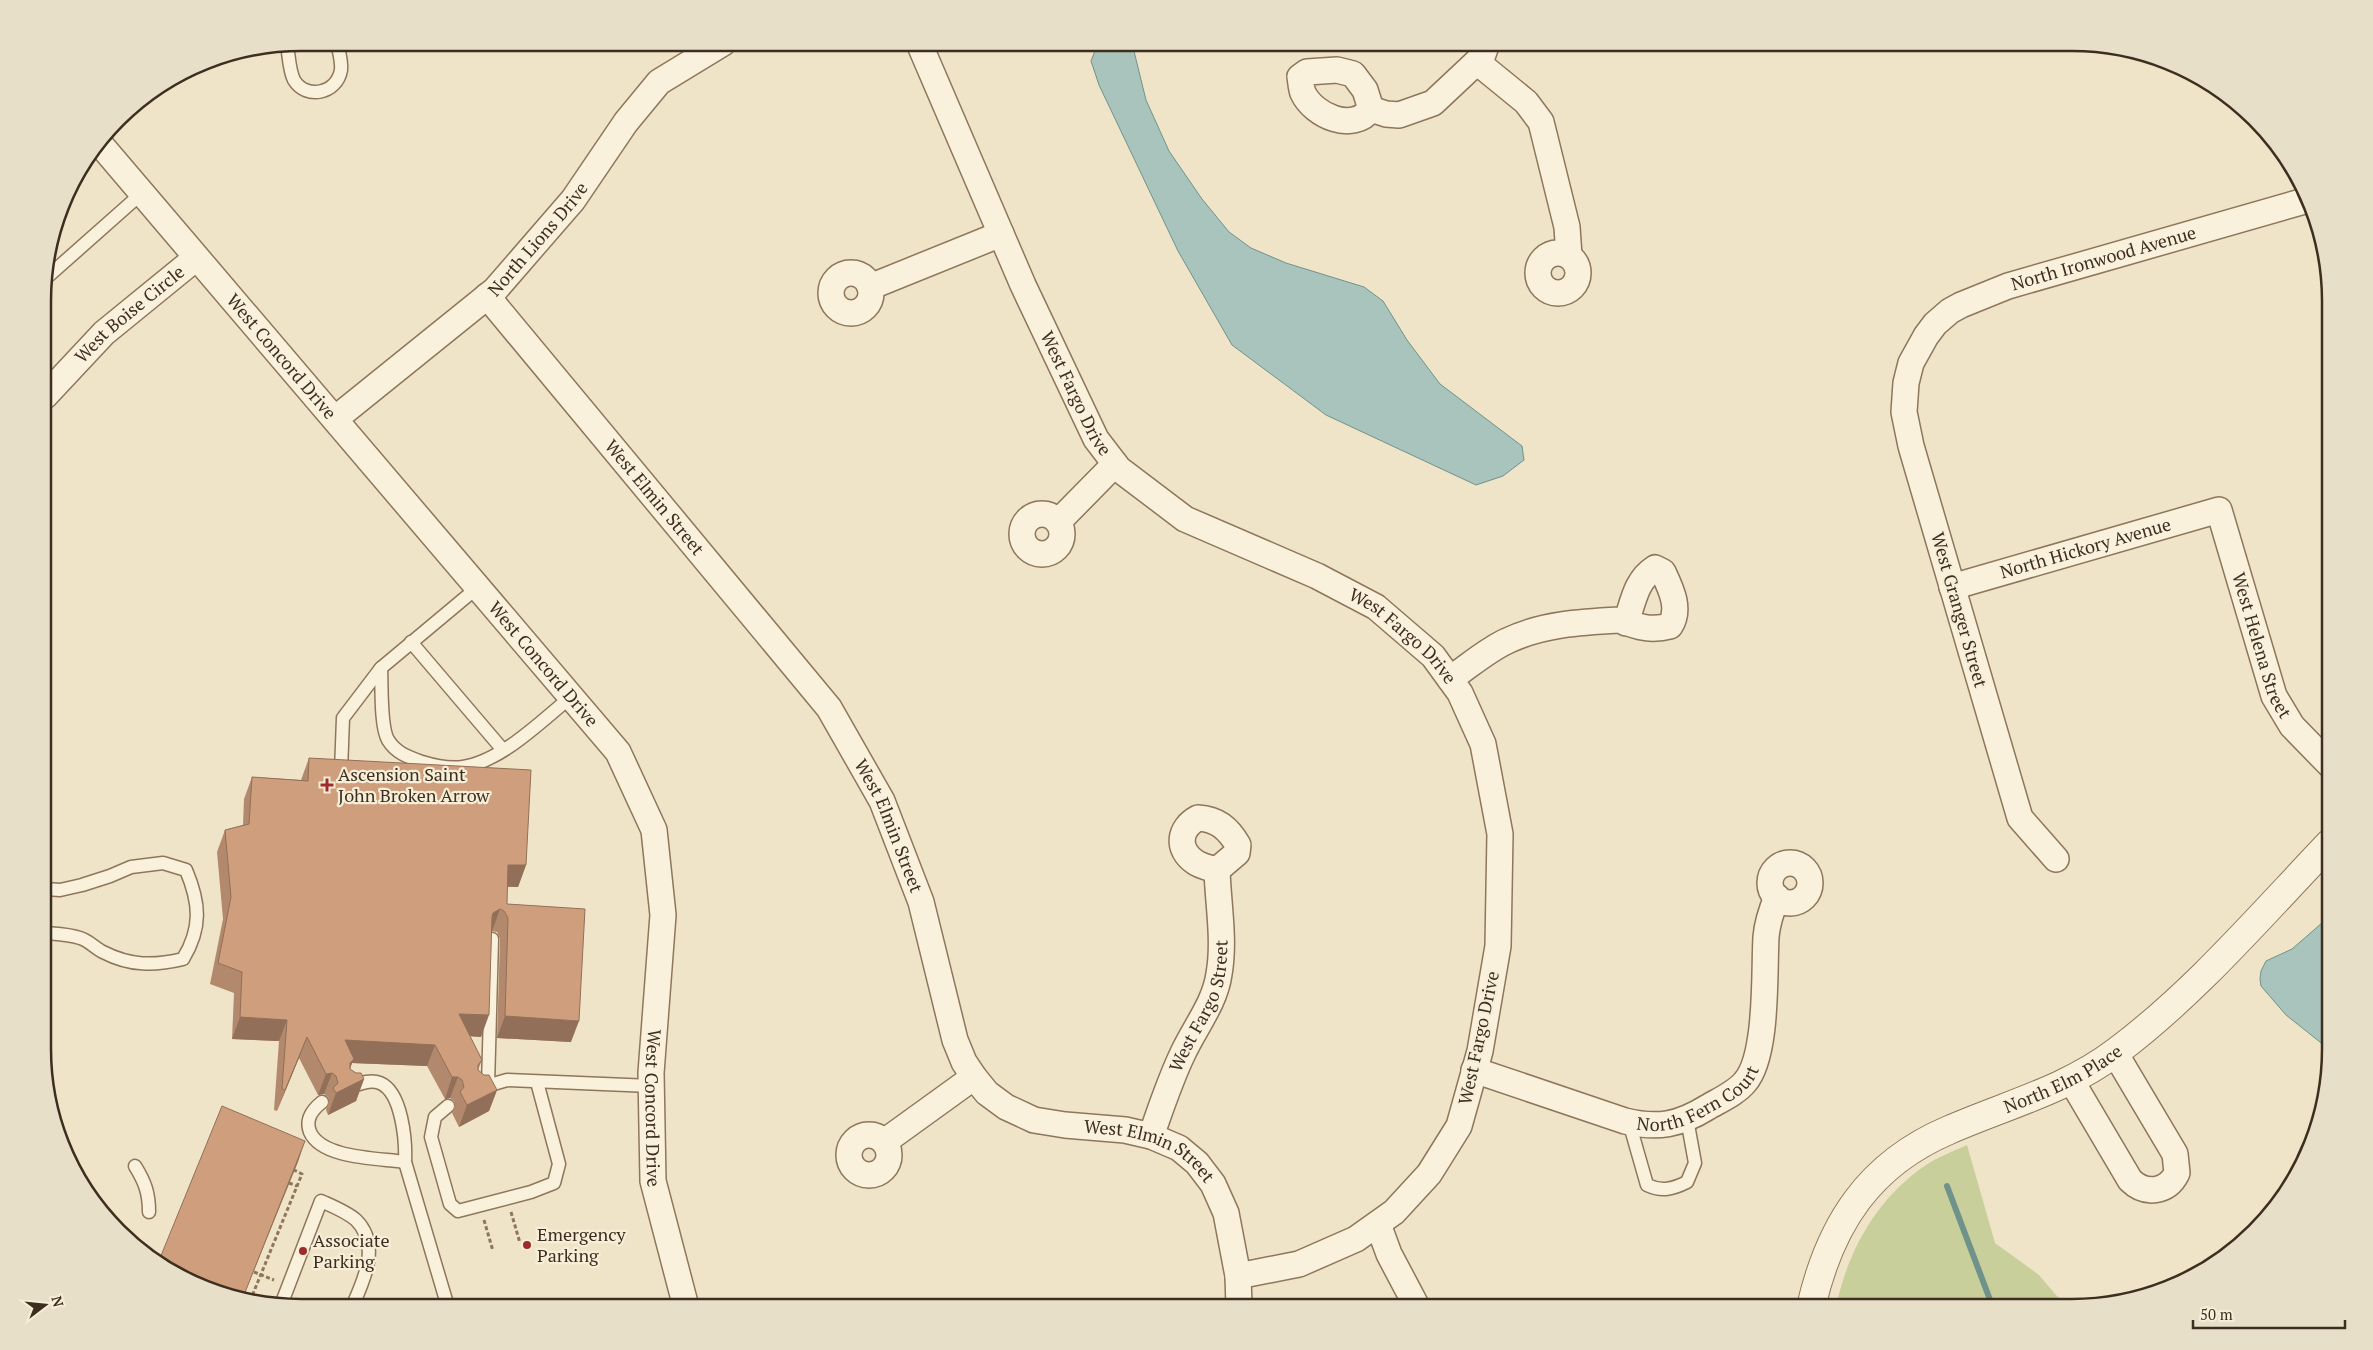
<svg xmlns="http://www.w3.org/2000/svg" width="2373" height="1350" viewBox="0 0 2373 1350" font-family="'PT Serif',serif">
<style>
.green{fill:#c9cf9b}
.water{fill:#a9c4bc;stroke:#6f938a}
.lines{fill:none;stroke-linecap:round;stroke-linejoin:round}
.stream{stroke:#6f938a;stroke-width:6}
.service-casing{stroke:#8d765c;stroke-width:15}
.minor-casing{stroke:#8d765c;stroke-width:28}
.tertiary-casing{stroke:#8d765c;stroke-width:30}
.path{stroke:#8d765c;stroke-width:3;stroke-dasharray:4 2.5;stroke-linecap:butt}
.service{stroke:#faf1dc;stroke-width:12}
.minor{stroke:#faf1dc;stroke-width:25}
.tertiary{stroke:#faf1dc;stroke-width:28}
.wall{fill:#b2896c}
.shaded-wall{fill:#916f58}
.building{fill:#cf9f7d;stroke:#916f58}
.poi-dot{fill:#9e2a2b;stroke:#f7eed8;stroke-width:2}
.labels{text-anchor:middle;stroke-width:4.5;stroke-linejoin:round;paint-order:stroke}
.street-label{font-size:18px;fill:#3d2e20;stroke:#f7eed8}
.poi-label{font-size:18px;fill:#3d2e20;stroke:#f7eed8;text-anchor:start}
.rim{fill:none;stroke:#3d2e20;stroke-width:2.5}
</style>
<rect width="100%" height="100%" fill="#f0e4c8"/>
<!-- green -->
<path class="green" d="M1967,1145L1995,1243L2039,1275L2056,1295L2070,1307H1836C1848,1250 1877,1198 1926,1165C1938,1157 1954,1151 1967,1145Z"/>
<!-- water -->
<g class="water">
<polygon points="1098,43 1132,43 1146,100 1169,151 1202,199 1229,232 1251,248 1286,263 1364,287 1383,301 1407,340 1440,384 1522,446 1524,460 1503,476 1476,485 1326,415 1232,345 1178,251 1099,85 1091,61"/>
<polygon points="2330,916 2330,1050 2286,1015 2261,986 2260,979 2261,971 2266,961 2292,949"/>
</g>
<g class="lines">
<!-- stream -->
<polyline class="stream" points="1947,1186 1992,1305"/>
<defs>
<g id="service">
<path d="M287,45C289,56 289,70 294,80C306,100 337,94 341,70C342,62 339,51 337,43"/>
<polyline points="45,279 142,193"/>
<path d="M478,587L381,668C382,685 380,726 388,740C396,753 408,757 422,762C435,766 449,769 463,767C502,761 541,721 571,697"/>
<polyline points="411,642 503,750"/>
<polyline points="341,771 343,718 381,668"/>
<path d="M45,889L60,890L82,885L110,876L131,867L163,863L186,870C200,903 202,928 183,959C154,966 130,966 103,952C95,948 88,940 80,938C68,934 57,934 45,933"/>
<polyline points="488,1086 492,939"/>
<path d="M350,1087C359,1084 370,1079 380,1083C402,1092 406,1141 405,1162L448,1307"/>
<polyline points="480,1088 507,1080 651,1086"/>
<path d="M322,1102C312,1110 305,1119 310,1132C322,1159 379,1158 405,1162"/>
<polyline points="448,1106 435,1117 431,1137 450,1204 458,1211 531,1192 554,1183 559,1164 537,1082"/>
<path d="M1629,1122L1647,1185C1662,1192 1673,1189 1687,1182L1695,1163L1687,1119"/>
<path d="M135,1166C145,1182 149,1193 149,1212"/>
<path d="M281,1305L321,1201C332,1206 347,1212 356,1220C381,1245 364,1280 352,1307"/>
</g>
<g id="minor">
<path id="s1" d="M919,43L1023,285L1096,439L1119,469L1185,519L1317,576L1376,607L1433,656L1460,693L1483,744L1500,834L1498,946L1480,1051L1459,1126L1429,1174L1394,1212L1356,1239L1299,1264L1238,1276"/>
<polyline points="1477,62 1526,102 1541,122 1567,227 1569,256"/>
<path d="M1337,70L1353,74L1365,90L1371,109C1353,133 1314,116 1303,93C1301,88 1301,82 1300,77L1307,72Z"/>
<polyline points="1371,109 1386,114 1399,115 1433,103 1482,57 1487,43"/>
<path id="s2" d="M101,145L618,752L654,830L663,915L651,1073L653,1181L686,1307"/>
<circle cx="1558" cy="273" r="20"/>
<circle cx="851" cy="293" r="20"/>
<polyline points="870,287 1001,234"/>
<path id="s3" d="M487,296L829,708L882,801L921,902L955,1040L964,1062L974,1077L987,1093L1006,1107L1034,1120L1065,1125L1125,1130L1151,1136L1179,1148L1197,1163L1213,1184L1226,1213L1238,1276L1239,1307"/>
<path id="s4" d="M45,396L104,333L196,258"/>
<path id="s5" d="M335,419L495,290L573,200L626,122L659,82L723,43"/>
<circle cx="1042" cy="534" r="20"/>
<polyline points="1058,522 1115,464"/>
<path id="s6" d="M1952,587L2219,510L2274,696L2292,726L2330,765"/>
<path d="M1450,679C1468,667 1487,650 1507,641C1542,624 1582,622 1620,620C1638,627 1651,631 1670,626C1681,609 1671,589 1663,572L1655,568C1636,580 1633,602 1626,623"/>
<path d="M1198,818C1217,819 1228,828 1238,845L1237,853L1217,870C1210,868 1200,866 1195,862C1176,849 1179,828 1198,818Z"/>
<path id="s7" d="M2056,859L2020,818L1911,446L1904,412L1906,383L1911,363L1926,336L1935,324L1950,311L1961,305L2008,286L2308,200"/>
<circle cx="1790" cy="883" r="20"/>
<path id="s8" d="M1474,1070L1625,1121C1658,1129 1679,1125 1708,1107C1720,1100 1736,1093 1745,1082C1768,1056 1764,972 1766,937C1767,924 1772,909 1777,897"/>
<path d="M2071,1080L2130,1180C2145,1195 2167,1193 2177,1173L2175,1154L2115,1053"/>
<circle cx="869" cy="1155" r="20"/>
<path id="s9" d="M1151,1136C1161,1108 1170,1080 1183,1053C1195,1027 1215,1003 1219,974C1225,940 1218,904 1217,870"/>
<polyline points="884,1142 974,1077"/>
<polyline points="1378,1224 1389,1254 1417,1307"/>
</g>
<g id="tertiary">
<path id="s10" d="M1811,1307C1830,1224 1869,1164 1949,1130C2006,1105 2066,1090 2116,1052C2195,993 2262,914 2330,843"/>
</g>
</defs>
<!-- service casing -->
<use href="#service" class="service-casing"/>
<!-- minor casing -->
<use href="#minor" class="minor-casing"/>
<!-- tertiary casing -->
<use href="#tertiary" class="tertiary-casing"/>
<!-- path -->
<g class="path">
<polyline points="289,1183 297,1186"/>
<polyline points="511,1212 520,1243"/>
<polyline points="484,1220 493,1251"/>
<polyline points="254,1272 274,1280"/>
<polyline points="250,1301 302,1174 294,1170"/>
</g>
<!-- service -->
<use href="#service" class="service"/>
<!-- minor -->
<use href="#minor" class="minor"/>
<!-- tertiary -->
<use href="#tertiary" class="tertiary"/>
</g>
<!-- wall -->
<polygon class="wall" points="309,758 526,865 518,887 507,887 507,904 571,1042 497,1038 500,939 497,932 491,931 481,1037 470,1036 482,1060 478,1070 497,1090 489,1111 459,1127 452,1113 455,1105 454,1101 450,1098 445,1099 427,1066 352,1063 350,1069 364,1079 356,1101 328,1115 326,1110 329,1100 328,1097 324,1094 318,1095 299,1058 277,1111 274,1110 279,1041 232,1039 234,993 210,984 223,919 217,852 225,830 243,825 244,799 252,777 301,780"/>
<!-- shaded-wall -->
<g class="shaded-wall">
<polygon points="508,865 526,865 518,887 500,886"/>
<polygon points="500,909 492,931 485,934 493,913"/>
<polygon points="459,1014 489,1015 481,1037 451,1035"/>
<polygon points="505,1016 579,1021 571,1042 497,1038"/>
<polygon points="240,1017 287,1020 279,1041 232,1039"/>
<polygon points="307,1037 299,1058 277,1111 285,1090"/>
<polygon points="345,1040 435,1045 427,1066 352,1063 346,1080"/>
<polygon points="332,1073 324,1094 318,1095 326,1074"/>
<polygon points="452,1077 458,1077 450,1098 445,1099"/>
<polygon points="364,1079 356,1101 328,1115 336,1093"/>
<polygon points="497,1090 489,1111 459,1127 467,1105"/>
<polygon points="305,1141 298,1162 242,1300"/>
</g>
<!-- building -->
<g class="building">
<polygon points="309,758 531,770 526,865 508,865 507,904 585,909 579,1021 505,1016 508,918 504,911 500,909 493,913 492,917 489,1015 459,1014 482,1060 478,1065 478,1070 484,1075 489,1075 497,1090 467,1105 460,1092 464,1087 462,1080 458,1077 452,1077 435,1045 345,1040 354,1059 350,1063 350,1069 356,1073 361,1073 364,1079 336,1093 333,1088 338,1083 336,1076 332,1073 326,1074 307,1037 285,1090 282,1089 287,1020 240,1017 242,972 218,963 231,897 225,830 249,824 252,777 308,781"/>
<polygon points="222,1106 305,1141 242,1300 234,1299 172,1273 158,1263"/>
</g>
<!-- markers -->
<g class="poi-dot">
<path d="M324.5 777.5h5v5h5v5h-5v5h-5v-5h-5v-5h5z"/>
<circle cx="527" cy="1245" r="5"/>
<circle cx="303" cy="1251" r="5"/>
</g>
<g class="labels">
<!-- street labels -->
<g class="street-label">
<text dy="6" stroke="none"><textPath href="#s5" startOffset="272">North Lions Drive</textPath></text>
<text dy="6" stroke="none"><textPath href="#s7" startOffset="755">North Ironwood Avenue</textPath></text>
<text dy="6" stroke="none"><textPath href="#s4" startOffset="118">West Boise Circle</textPath></text>
<text dy="6" stroke="none"><textPath href="#s2" startOffset="278">West Concord Drive</textPath></text>
<text dy="6" stroke="none"><textPath href="#s1" startOffset="384">West Fargo Drive</textPath></text>
<text dy="6" stroke="none"><textPath href="#s3" startOffset="262">West Elmin Street</textPath></text>
<text dy="6" stroke="none"><textPath href="#s6" startOffset="139">North Hickory Avenue</textPath></text>
<text transform="translate(1959 610) rotate(74)" y="6">West Granger Street</text>
<text dy="6" stroke="none"><textPath href="#s1" startOffset="804">West Fargo Drive</textPath></text>
<text dy="6" stroke="none"><textPath href="#s6" startOffset="420">West Helena Street</textPath></text>
<text dy="6" stroke="none"><textPath href="#s2" startOffset="682">West Concord Drive</textPath></text>
<text dy="6" stroke="none"><textPath href="#s3" startOffset="668">West Elmin Street</textPath></text>
<text dy="6" stroke="none"><textPath href="#s9" startOffset="140">West Fargo Street</textPath></text>
<text transform="translate(1479 1038) rotate(-78)" y="6">West Fargo Drive</text>
<text dy="6" stroke="none"><textPath href="#s10" startOffset="359">North Elm Place</textPath></text>
<text dy="6" stroke="none"><textPath href="#s8" startOffset="240">North Fern Court</textPath></text>
<text dy="6" stroke="none"><textPath href="#s2" startOffset="1162">West Concord Drive</textPath></text>
<text dy="6" stroke="none"><textPath href="#s3" startOffset="1132">West Elmin Street</textPath></text>
</g>
<!-- poi labels -->
<g class="poi-label">
<text x="338" y="781">Ascension Saint<tspan x="338" dy="21">John Broken Arrow</tspan></text>
<text x="537" y="1241">Emergency<tspan x="537" dy="21">Parking</tspan></text>
<text x="313" y="1247">Associate<tspan x="313" dy="21">Parking</tspan></text>
</g>
</g>
<!-- crop -->
<path d="M0 0H2373V1350H0ZM301 51H2072A250 250 0 0 1 2322 301V1049A250 250 0 0 1 2072 1299H301A250 250 0 0 1 51 1049V301A250 250 0 0 1 301 51Z" fill="#e8dfc9" fill-rule="evenodd"/>
<path class="rim" d="M301 51H2072A250 250 0 0 1 2322 301V1049A250 250 0 0 1 2072 1299H301A250 250 0 0 1 51 1049V301A250 250 0 0 1 301 51Z"/>
<!-- north arrow -->
<g transform="translate(45 1305) rotate(74)" stroke="#f7eed8" stroke-width="4" paint-order="stroke">
<path d="M0-4L9 19L0 12L-9 19Z" fill="#3d2e20"/>
<text y="-8" font-size="14" font-weight="bold" text-anchor="middle" fill="#3d2e20">N</text>
</g>
<!-- scale -->
<path d="M2193 1320v8h152v-8" fill="none" stroke="#3d2e20" stroke-width="2.5"/>
<text x="2200" y="1320" font-size="15" fill="#3d2e20" stroke="#f7eed8" stroke-width="4" paint-order="stroke">50 m</text>
</svg>
